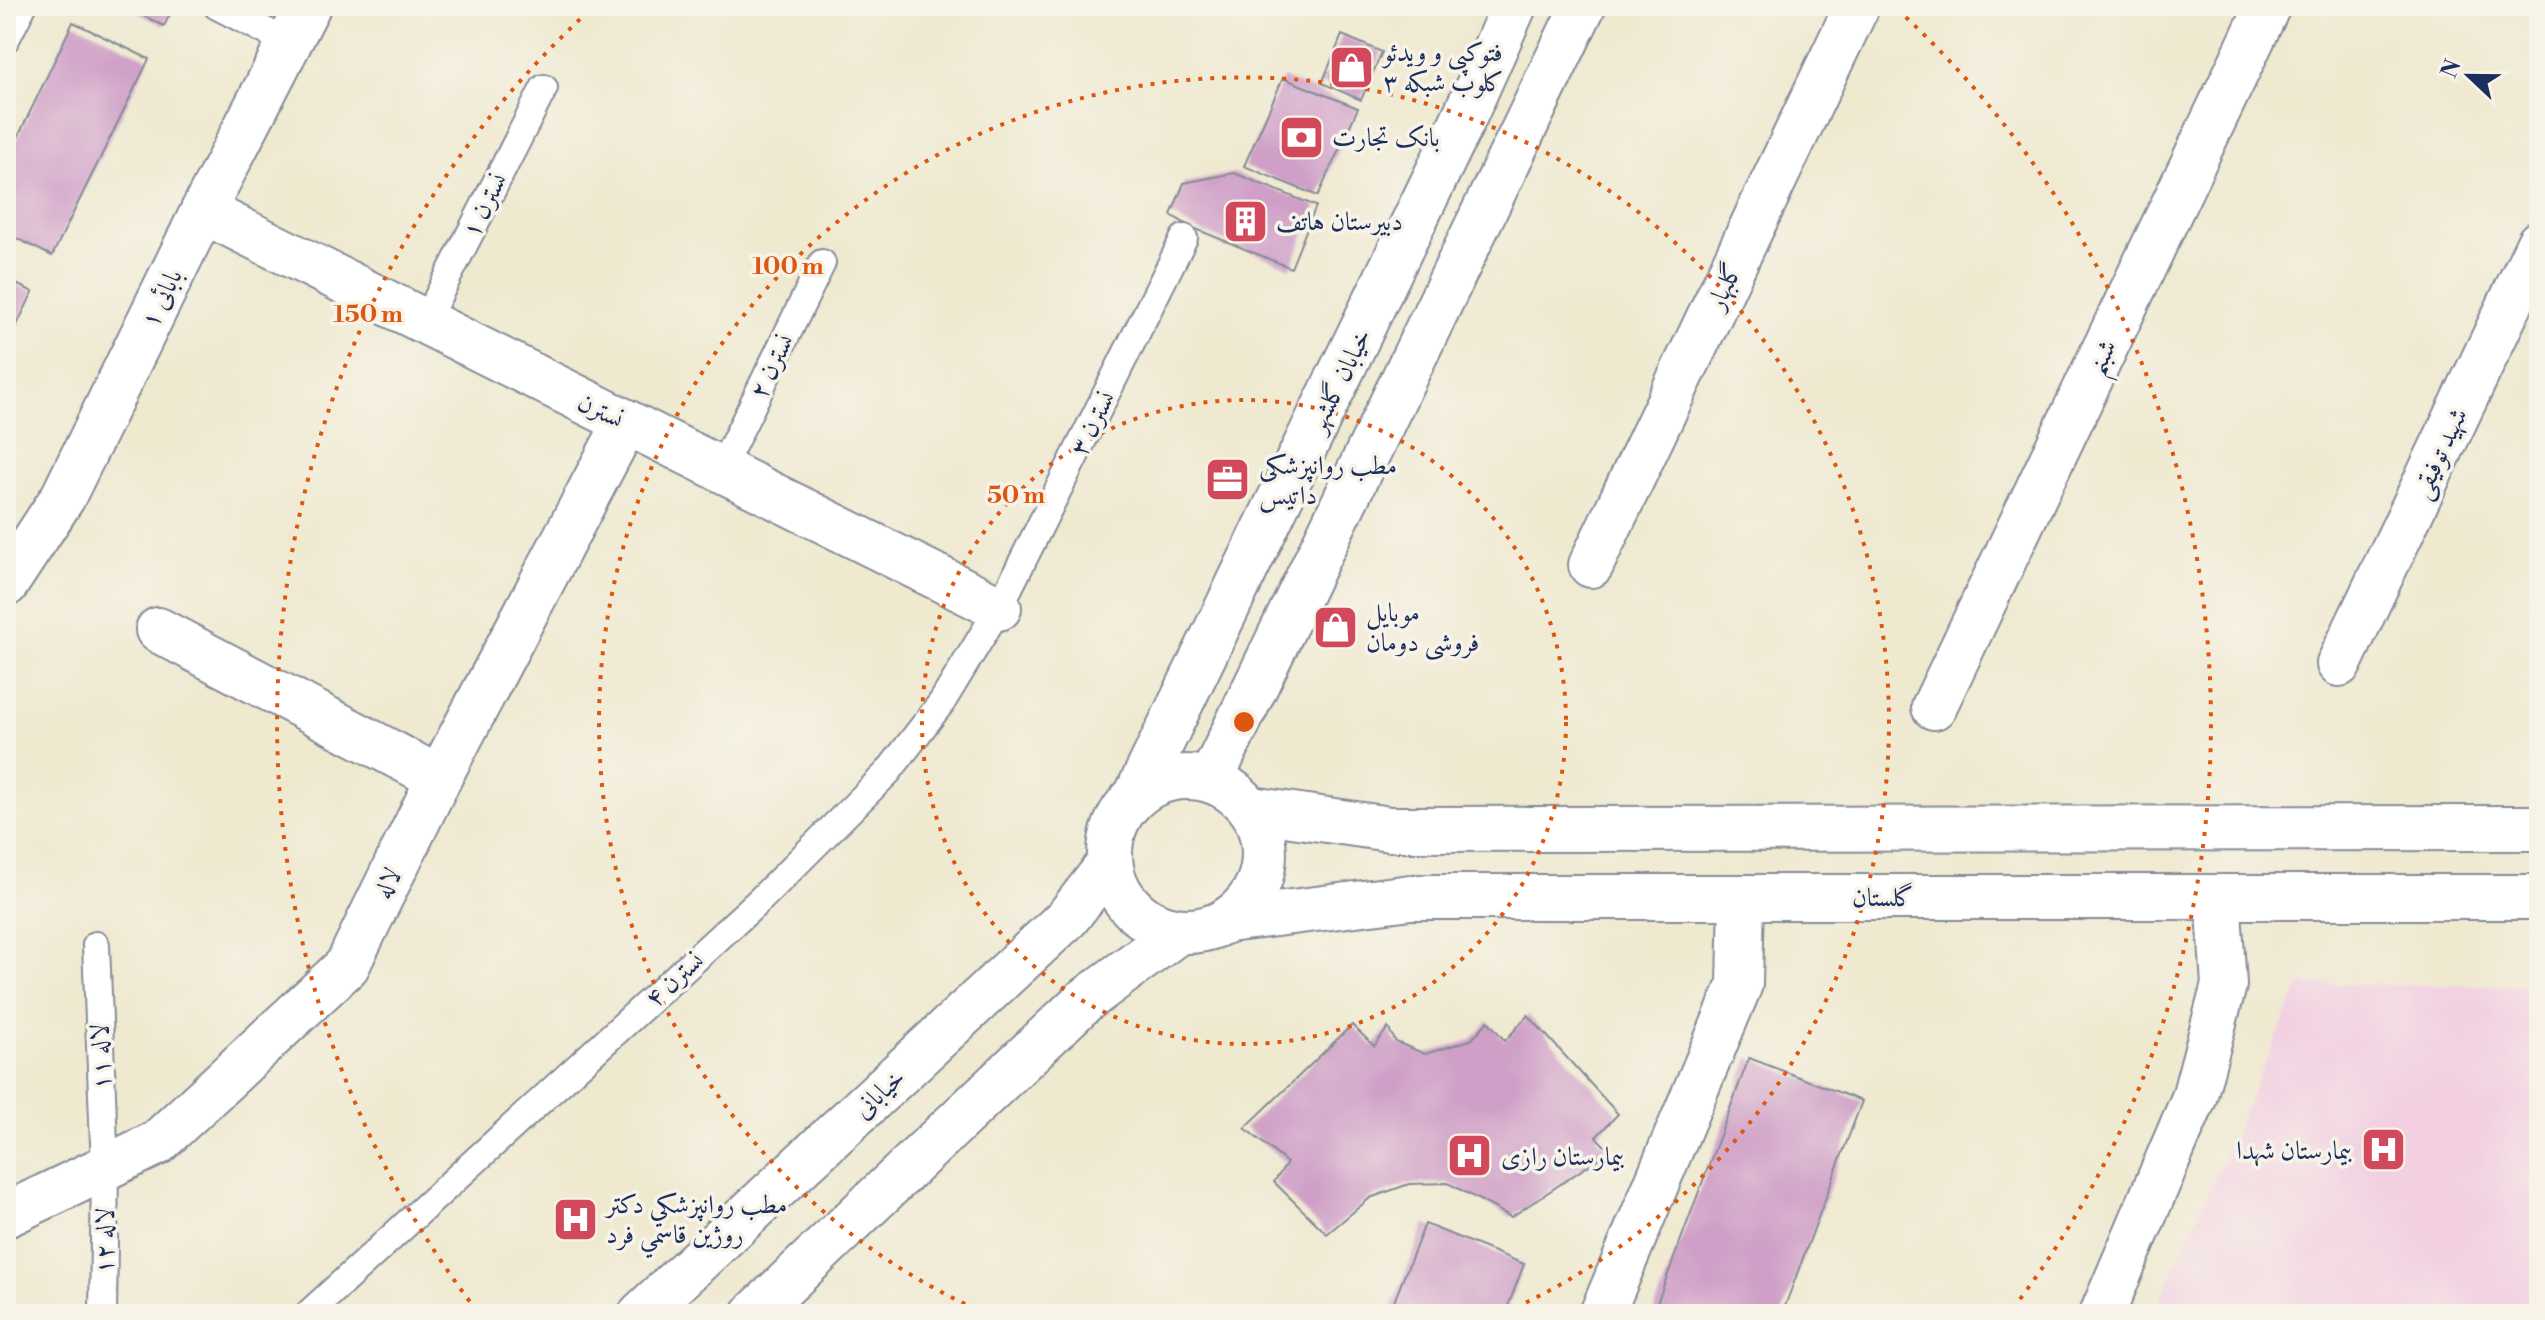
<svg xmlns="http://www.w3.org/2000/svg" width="2545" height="1320" viewBox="0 0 2545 1320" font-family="'Libre Bodoni',Amiri,serif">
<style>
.built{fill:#f2d0e2}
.building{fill:#cf9fc7}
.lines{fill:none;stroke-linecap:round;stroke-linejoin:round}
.service-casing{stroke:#858c97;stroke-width:30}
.minor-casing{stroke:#858c97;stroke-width:48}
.secondary-casing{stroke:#858c97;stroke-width:48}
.service{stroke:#fff;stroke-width:26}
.minor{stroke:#fff;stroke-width:44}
.secondary{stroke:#fff;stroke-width:44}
.ring{fill:none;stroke:#de5710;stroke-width:4;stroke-dasharray:4 8}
.labels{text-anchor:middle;stroke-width:7;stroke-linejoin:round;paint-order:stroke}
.poi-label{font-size:26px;fill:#1b2f5e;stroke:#f7f3e8;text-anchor:start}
.street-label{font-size:26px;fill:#1b2f5e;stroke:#f7f3e8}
.centre{fill:#de5710;stroke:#f7f3e8;stroke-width:4}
.ring-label{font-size:24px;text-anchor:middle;font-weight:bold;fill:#de5710;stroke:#f7f3e8;stroke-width:7;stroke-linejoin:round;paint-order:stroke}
</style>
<rect width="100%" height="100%" fill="#f7f3e8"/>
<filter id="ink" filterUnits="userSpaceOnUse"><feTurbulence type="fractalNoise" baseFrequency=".0125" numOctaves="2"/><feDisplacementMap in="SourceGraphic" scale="16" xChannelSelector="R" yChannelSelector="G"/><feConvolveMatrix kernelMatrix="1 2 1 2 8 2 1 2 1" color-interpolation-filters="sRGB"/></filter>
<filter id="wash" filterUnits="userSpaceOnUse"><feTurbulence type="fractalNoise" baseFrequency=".006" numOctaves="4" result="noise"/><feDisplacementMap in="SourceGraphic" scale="32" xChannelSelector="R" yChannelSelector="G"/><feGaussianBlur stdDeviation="1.8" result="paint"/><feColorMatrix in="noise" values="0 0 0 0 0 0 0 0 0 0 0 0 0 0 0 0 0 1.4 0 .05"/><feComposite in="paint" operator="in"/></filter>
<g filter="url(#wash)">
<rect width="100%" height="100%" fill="#efe9d0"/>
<!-- built -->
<polygon class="built" points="2300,984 2539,986 2539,1314 2154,1314"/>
<g id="blocks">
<!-- building -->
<g class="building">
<polygon points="124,6 174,6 164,26"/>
<polygon points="73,22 149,59 52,256 6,233 6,162"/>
<polygon points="1342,35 1382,52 1361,100 1322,83"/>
<polygon points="1283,78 1358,108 1318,196 1244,166"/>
<polygon points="1234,173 1316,206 1291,268 1191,227 1171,215 1184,183"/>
<polygon points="6,279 33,292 6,347"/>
<polygon points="1528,1015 1618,1114 1596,1137 1610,1151 1511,1217 1448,1183 1409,1184 1370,1198 1327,1234 1274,1182 1287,1163 1245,1128 1352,1025 1374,1046 1388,1028 1396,1042 1425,1054 1471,1040 1488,1021 1505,1041"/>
<polygon points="1749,1058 1862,1101 1782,1314 1653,1314"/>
<polygon points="1425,1224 1524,1264 1505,1314 1389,1314"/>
</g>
</g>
</g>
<g filter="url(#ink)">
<use href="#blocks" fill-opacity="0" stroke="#858c97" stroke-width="2"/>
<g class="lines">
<defs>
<g id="service">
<polyline points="217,6 289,43"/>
<polyline points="6,39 23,6"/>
<polyline points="425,322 544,88"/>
<polyline points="721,469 822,263"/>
<polyline points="96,945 105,1169 103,1314"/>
<polyline points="308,1314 762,898 888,772 942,702 999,608 1184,238"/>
</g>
<g id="minor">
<polyline points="203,211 999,608"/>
<polyline points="1591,565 1857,6"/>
<polyline points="158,630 439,778"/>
<polyline points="2339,664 2539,243"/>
<polyline points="1934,707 2268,6"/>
<polyline points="6,1215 157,1143 347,966 439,778 626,422"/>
<polyline points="1602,1314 1740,984 1742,897"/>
<polyline points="2102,1314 2194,1098 2224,985 2218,897"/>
</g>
<g id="secondary">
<polyline points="6,584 63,497 203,211 308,6"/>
<circle cx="1187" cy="854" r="77"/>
<polyline points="1211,779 1583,6"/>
<polyline points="1137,794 1462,122 1514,6"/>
<polyline points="1251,809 1390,829 2539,828"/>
<polyline points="1228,920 1411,897 2539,897"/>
<polyline points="641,1314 1067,918 1109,864"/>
<polyline points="754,1314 1083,1002 1178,932"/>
</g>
</defs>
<!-- service casing -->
<use href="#service" class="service-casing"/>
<!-- minor casing -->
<use href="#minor" class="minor-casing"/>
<!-- secondary casing -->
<use href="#secondary" class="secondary-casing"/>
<!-- service -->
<use href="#service" class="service"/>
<!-- minor -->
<use href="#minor" class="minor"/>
<!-- secondary -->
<use href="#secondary" class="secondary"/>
</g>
</g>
<!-- distance rings -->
<g class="ring">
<circle cx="1244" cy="722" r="322"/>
<path d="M987 1314A645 645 0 1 1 1501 1314"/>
<path d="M477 1311A967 967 0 0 1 591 9M1897 9A967 967 0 0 1 2011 1311"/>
</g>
<!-- icons -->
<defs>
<symbol id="shop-square" viewBox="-11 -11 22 22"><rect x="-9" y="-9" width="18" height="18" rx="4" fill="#d1495b" stroke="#f7f3e8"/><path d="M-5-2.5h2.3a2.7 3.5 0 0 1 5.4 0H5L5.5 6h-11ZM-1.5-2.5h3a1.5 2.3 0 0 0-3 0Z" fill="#fff"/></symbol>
<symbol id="bank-square" viewBox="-11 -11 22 22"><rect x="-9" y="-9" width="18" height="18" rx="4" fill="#d1495b" stroke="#f7f3e8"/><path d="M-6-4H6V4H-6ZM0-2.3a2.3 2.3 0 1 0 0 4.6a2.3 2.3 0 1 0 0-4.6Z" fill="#fff"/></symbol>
<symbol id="building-square" viewBox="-11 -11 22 22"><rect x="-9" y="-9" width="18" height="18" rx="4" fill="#d1495b" stroke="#f7f3e8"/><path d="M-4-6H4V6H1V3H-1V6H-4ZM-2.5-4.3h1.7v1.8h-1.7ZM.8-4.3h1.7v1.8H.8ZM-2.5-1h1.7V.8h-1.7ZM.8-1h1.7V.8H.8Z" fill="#fff"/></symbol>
<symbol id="office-square" viewBox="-11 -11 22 22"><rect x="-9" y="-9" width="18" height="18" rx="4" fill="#d1495b" stroke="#f7f3e8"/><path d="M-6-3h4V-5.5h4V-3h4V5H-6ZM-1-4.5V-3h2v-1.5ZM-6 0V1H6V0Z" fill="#fff"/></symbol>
<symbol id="hospital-square" viewBox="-11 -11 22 22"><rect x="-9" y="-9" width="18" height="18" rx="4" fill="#d1495b" stroke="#f7f3e8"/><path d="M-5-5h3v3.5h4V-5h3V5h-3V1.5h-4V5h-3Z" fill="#fff"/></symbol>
</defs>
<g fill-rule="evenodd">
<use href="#shop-square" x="1326" y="42" width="51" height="51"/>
<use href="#bank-square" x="1276" y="112" width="51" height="51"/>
<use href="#building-square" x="1220" y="196" width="51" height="51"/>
<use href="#office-square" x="1202" y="454" width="51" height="51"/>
<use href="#shop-square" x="1310" y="602" width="51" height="51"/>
<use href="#hospital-square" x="2358" y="1124" width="51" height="51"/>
<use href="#hospital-square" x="1444" y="1130" width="51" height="51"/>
<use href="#hospital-square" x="550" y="1194" width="51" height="51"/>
</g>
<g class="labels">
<!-- poi labels -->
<g class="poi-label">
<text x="1383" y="61">فتوکپی و ویدئو<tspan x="1383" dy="30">کلوب شبکه ۳</tspan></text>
<text x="1332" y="146">بانک تجارت</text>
<text x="1276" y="230">دبیرستان هاتف</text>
<text x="1259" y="474">مطب روانپزشکی<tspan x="1259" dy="30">داتیس</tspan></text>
<text x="1366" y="621">موبایل<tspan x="1366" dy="30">فروشی دومان</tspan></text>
<text x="2352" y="1159" text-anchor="end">بیمارستان شهدا</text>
<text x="1501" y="1165">بیمارستان رازی</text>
<text x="606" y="1213">مطب روانپزشكي دكتر<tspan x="606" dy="30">روژين قاسمي فرد</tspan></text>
</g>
<!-- street labels -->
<g class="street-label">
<text transform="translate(484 205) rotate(-63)" y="9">نسترن ١</text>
<text transform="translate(1724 286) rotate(-65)" y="9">گلبهار</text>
<text transform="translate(161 298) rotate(-64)" y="9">بابائی ۱</text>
<text transform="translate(2101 357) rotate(-64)" y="9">شبنم</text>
<text transform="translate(771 366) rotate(-64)" y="9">نسترن ٢</text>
<text transform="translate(1339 380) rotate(-64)" y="9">خیابان گلشهر</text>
<text transform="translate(601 410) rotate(26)" y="9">نسترن</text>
<text transform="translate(1092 423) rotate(-63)" y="9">نسترن ٣</text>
<text transform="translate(2439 453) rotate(-65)" y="9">شهید توفیقی</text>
<text transform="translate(387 883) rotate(-64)" y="9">لاله</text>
<text x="1883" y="906">گلستان</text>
<text transform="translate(674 979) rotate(-42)" y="9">نسترن ۴</text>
<text transform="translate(100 1057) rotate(-92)" y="9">لاله ۱۱</text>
<text transform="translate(879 1093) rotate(-43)" y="9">خیابانی</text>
<text transform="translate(104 1241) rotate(-89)" y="9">لاله ۱۲</text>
</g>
</g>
<circle cx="1244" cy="722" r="12" class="centre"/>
<g class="ring-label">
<text x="788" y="274">100 m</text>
<text x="368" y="322">150 m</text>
<text x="1016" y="503">50 m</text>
</g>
<!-- margin -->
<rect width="2545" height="1320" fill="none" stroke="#f7f3e8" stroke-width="32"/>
<!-- north arrow -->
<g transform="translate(2469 76) rotate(292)" stroke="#f7f3e8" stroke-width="6" paint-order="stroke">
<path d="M0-6L14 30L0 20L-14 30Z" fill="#1b2f5e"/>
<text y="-12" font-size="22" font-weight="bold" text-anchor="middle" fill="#1b2f5e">N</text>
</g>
</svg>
